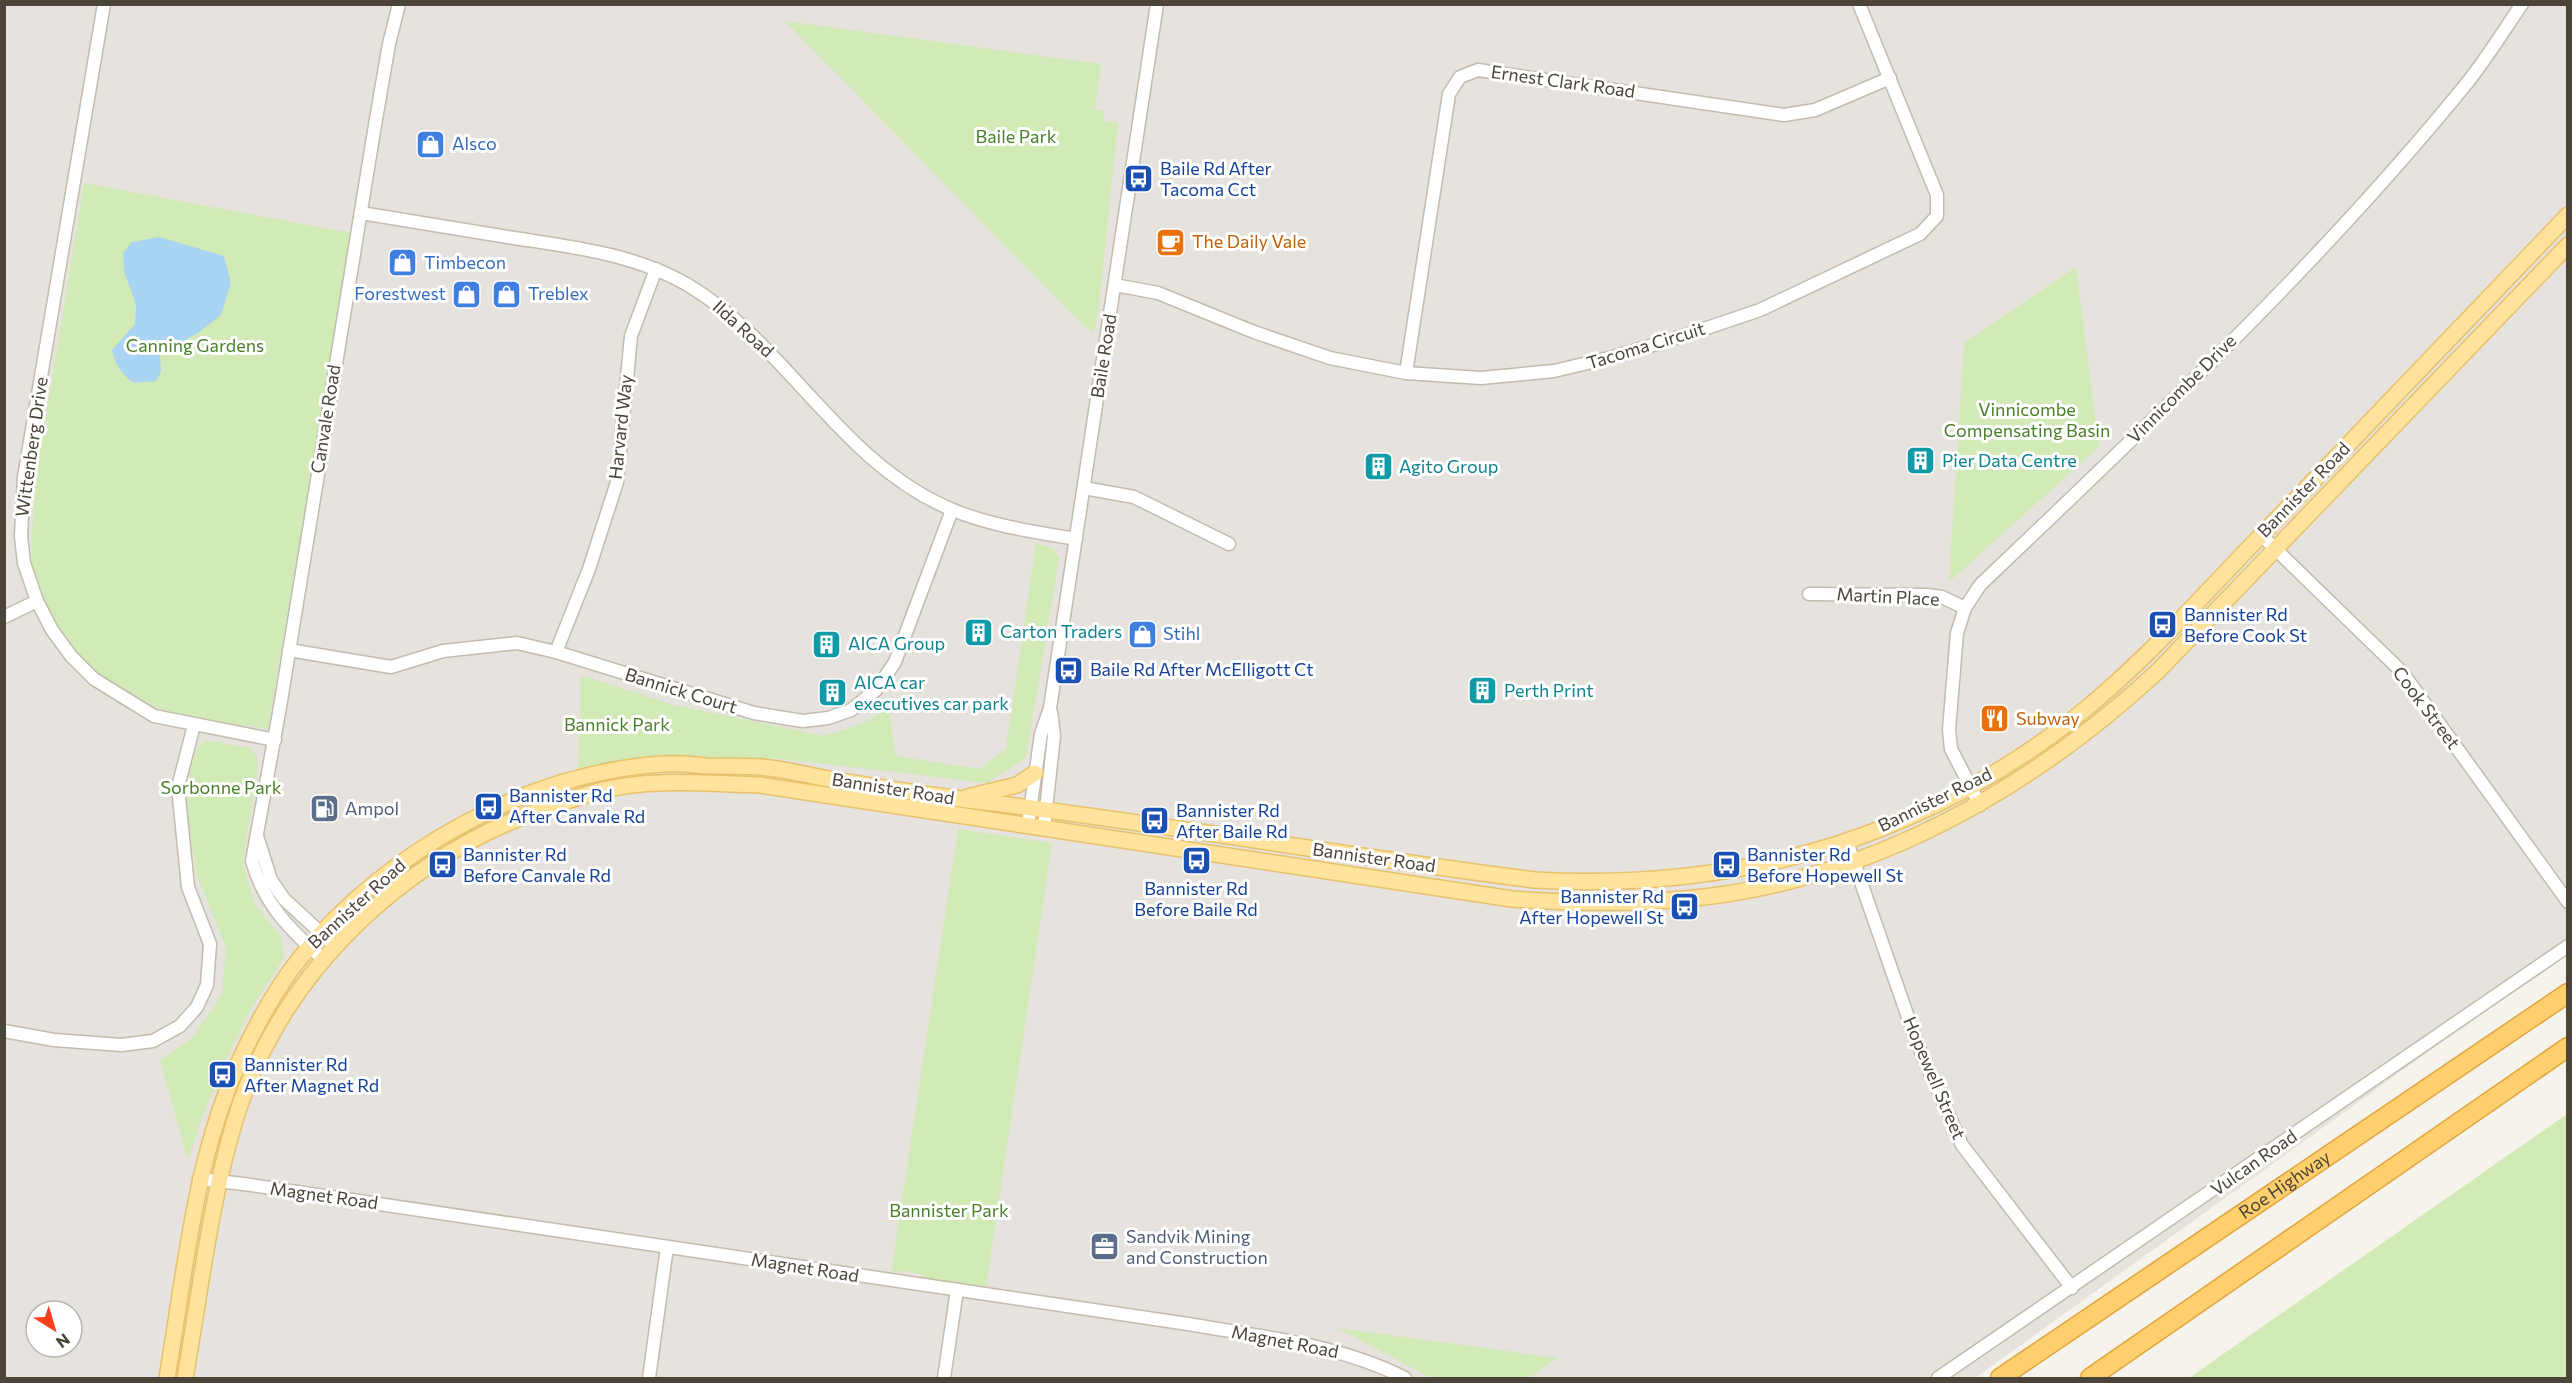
<svg xmlns="http://www.w3.org/2000/svg" width="2572" height="1383" viewBox="0 0 2572 1383" font-family="Commissioner,sans-serif">
<style>
.industrial{fill:#e6e2dd;fill-rule:evenodd}
.green{fill:#d2eab5}
.parking{fill:#e5e3e0}
.water{fill:#a9d4f2}
.lines{fill:none;stroke-linecap:round;stroke-linejoin:round}
.minor-casing{stroke:#c2bbae;stroke-width:15}
.major-casing{stroke:#e6c16a;stroke-width:18}
.highway-casing{stroke:#e0a43c;stroke-width:21}
.minor{stroke:#fff;stroke-width:12}
.major{stroke:#ffe39c;stroke-width:15}
.highway{stroke:#ffcf6e;stroke-width:18}
.labels{text-anchor:middle;stroke-width:6;stroke-linejoin:round;paint-order:stroke}
.street-label{font-size:18px;fill:#4b4439;stroke:#fff}
.park-label{font-size:18px;fill:#4a7f2a;stroke:#fff}
.shop-label{font-size:18px;fill:#366cbe;stroke:#fff;text-anchor:start}
.transit-label{font-size:18px;fill:#164399;stroke:#fff;text-anchor:start}
.food-label{font-size:18px;fill:#c56008;stroke:#fff;text-anchor:start}
.culture-label{font-size:18px;fill:#0d838f;stroke:#fff;text-anchor:start}
.service-label{font-size:18px;fill:#4e5e75;stroke:#fff;text-anchor:start}
</style>
<rect width="100%" height="100%" fill="#f6f3ec"/>
<!-- industrial -->
<path class="industrial" d="M5,5H2567V952L1975,1378H5ZM36,1311H72V1347H36Z"/>
<!-- green -->
<g class="green">
<polygon points="785,21 1101,64 1095,109 1104,111 1104,121 1118,123 1098,314 1094,333 1079,321"/>
<polygon points="84,183 351,233 268,729 196,718 157,708 96,676 56,628 32,567 32,535 36,477"/>
<polygon points="2076,267 2099,447 1949,582 1964,343"/>
<polygon points="1036,543 1052,548 1059,558 1026,758 987,783 782,759 659,755 578,768 581,675 670,704 824,736 862,724 889,707 895,756 980,769 1006,749"/>
<polygon points="205,740 251,748 257,757 258,767 243,862 254,903 281,937 284,957 250,1011 228,1056 203,1115 188,1160 160,1060 192,1038 222,995 226,948 196,873 185,791 196,749"/>
<polygon points="958,829 1052,843 986,1287 924,1278 921,1274 898,1271 891,1273"/>
<polygon points="2567,1114 2567,1378 2189,1378"/>
<polygon points="1338,1328 1557,1358 1529,1378 1431,1378"/>
</g>
<!-- parking -->
<polygon class="parking" points="386,241 402,241 392,291 369,287 375,252"/>
<!-- water -->
<path class="water" d="M159,237L224,256L231,283L221,315L198,333L160,354L161,372L156,381L134,383C122,374 115,366 112,350L135,324L136,305L124,271L123,253L132,242Z"/>
<g class="lines">
<defs>
<g id="minor">
<polyline points="104,4 24,477 21,536 24,563 37,601 52,630 71,656 94,679 154,716 275,740"/>
<path d="M361,213C412,221 463,230 514,238C573,247 635,254 688,285C788,345 842,465 953,510C992,526 1035,532 1076,539"/>
<polyline points="1115,285 1158,293 1254,332 1330,358 1406,373 1481,378 1554,371 1613,357 1683,336 1760,310 1920,234 1937,216 1937,195 1859,4"/>
<polyline points="1406,373 1449,94 1460,77 1478,70 1784,115 1815,110 1890,78"/>
<polyline points="1084,488 1134,497 1229,544"/>
<polyline points="2261,535 2402,672 2568,902"/>
<polyline points="1809,594 1927,595 1942,597 1965,608"/>
<polyline points="4,617 37,601"/>
<polyline points="289,650 391,667 443,651 517,643 556,652 754,713 803,721 828,718 851,710 876,690 895,662 952,510"/>
<polyline points="556,652 589,569 617,482 631,336 656,269"/>
<path d="M1980,805L1951,749L1949,730L1957,633L1965,608L1980,585C2149,424 2320,264 2467,83C2487,58 2504,30 2522,4"/>
<polyline points="1028,825 1041,734 1050,708 1157,4"/>
<polyline points="1044,827 1054,736 1051,712"/>
<polyline points="257,836 271,880 284,899 335,946"/>
<polyline points="1847,842 1917,1043 1962,1145 2072,1288"/>
<path d="M323,959C290,930 264,904 252,861L280,707L375,125L389,44L399,4"/>
<polyline points="4,1031 54,1040 121,1045 153,1041 180,1026 197,1007 207,985 210,944 188,887 178,787 194,725"/>
<path d="M199,1179L244,1184L1188,1324C1262,1337 1338,1344 1405,1378"/>
<polyline points="649,1378 667,1247"/>
<polyline points="944,1378 957,1290"/>
<polyline points="1938,1378 2568,946"/>
</g>
<g id="major">
<polyline points="967,797 1017,785 1035,773"/>
<path d="M167,1378C186,1266 195,1150 246,1047C261,1016 279,984 301,957C385,852 529,772 664,764C679,763 694,765 708,766C726,766 743,766 761,767C784,769 807,775 830,779C876,787 923,794 969,800C1158,823 1346,856 1535,880C1732,891 1914,842 2072,720C2146,662 2208,589 2274,522C2372,420 2470,318 2568,215"/>
<path d="M185,1378C200,1293 210,1203 235,1120C282,969 407,853 555,805C576,798 597,790 619,787C665,779 713,784 760,785L1512,899C1570,903 1628,904 1685,899C1865,883 2027,792 2157,672L2568,245"/>
</g>
<g id="highway">
<path id="s1" d="M2000,1378L2568,993"/>
<polyline points="2090,1378 2568,1047"/>
</g>
</defs>
<!-- minor casing -->
<use href="#minor" class="minor-casing"/>
<!-- major casing -->
<use href="#major" class="major-casing"/>
<!-- highway casing -->
<use href="#highway" class="highway-casing"/>
<!-- minor -->
<use href="#minor" class="minor"/>
<!-- major -->
<use href="#major" class="major"/>
<!-- highway -->
<use href="#highway" class="highway"/>
</g>
<!-- icons -->
<defs>
<symbol id="shop-square" viewBox="-11 -11 22 22"><rect x="-9" y="-9" width="18" height="18" rx="4" fill="#3f7fe0" stroke="#fff"/><path d="M-5-2.5h2.3a2.7 3.5 0 0 1 5.4 0H5L5.5 6h-11ZM-1.5-2.5h3a1.5 2.3 0 0 0-3 0Z" fill="#fff"/></symbol>
<symbol id="bus-square" viewBox="-11 -11 22 22"><rect x="-9" y="-9" width="18" height="18" rx="4" fill="#1a4fb4" stroke="#fff"/><path d="M-5-6H5V4H4V6H2V4H-2V6H-4V4H-5ZM-3.5-4V0h7V-4ZM-3.5 1.2v1.5H-2V1.2ZM2 1.2v1.5H3.5V1.2Z" fill="#fff"/></symbol>
<symbol id="cafe-square" viewBox="-11 -11 22 22"><rect x="-9" y="-9" width="18" height="18" rx="4" fill="#e8710a" stroke="#fff"/><path d="M-5.5-4.5H6V0H3Q3 3.5 0 3.5H-2.5Q-5.5 3.5-5.5 0ZM3-3.2v2h1.7v-2ZM-6 4.5H4V6H-6Z" fill="#fff"/></symbol>
<symbol id="building-square" viewBox="-11 -11 22 22"><rect x="-9" y="-9" width="18" height="18" rx="4" fill="#0f9aa8" stroke="#fff"/><path d="M-4-6H4V6H1V3H-1V6H-4ZM-2.5-4.3h1.7v1.8h-1.7ZM.8-4.3h1.7v1.8H.8ZM-2.5-1h1.7V.8h-1.7ZM.8-1h1.7V.8H.8Z" fill="#fff"/></symbol>
<symbol id="restaurant-square" viewBox="-11 -11 22 22"><rect x="-9" y="-9" width="18" height="18" rx="4" fill="#e8710a" stroke="#fff"/><path d="M-5-6h1v4h1v-4h1v4h1v-4h1v5L-1.5 .5V6h-2V.5L-5-1ZM5-6V6H3V1.5H1.5Q1.5-4 5-6Z" fill="#fff"/></symbol>
<symbol id="fuel-square" viewBox="-11 -11 22 22"><rect x="-9" y="-9" width="18" height="18" rx="4" fill="#5c6f8a" stroke="#fff"/><path d="M-5.5-6h7V0h2V4h1.3V-2.5L3-4.5l.8-.8L6-3V5H2.5V1h-1V6h-7ZM-4.2-4.7v3.2H.2V-4.7Z" fill="#fff"/></symbol>
<symbol id="office-square" viewBox="-11 -11 22 22"><rect x="-9" y="-9" width="18" height="18" rx="4" fill="#5c6f8a" stroke="#fff"/><path d="M-6-3h4V-5.5h4V-3h4V5H-6ZM-1-4.5V-3h2v-1.5ZM-6 0V1H6V0Z" fill="#fff"/></symbol>
</defs>
<g fill-rule="evenodd">
<use href="#shop-square" x="414" y="128" width="33" height="33"/>
<use href="#bus-square" x="1122" y="162" width="33" height="33"/>
<use href="#cafe-square" x="1154" y="226" width="33" height="33"/>
<use href="#shop-square" x="386" y="246" width="33" height="33"/>
<use href="#shop-square" x="450" y="278" width="33" height="33"/>
<use href="#shop-square" x="490" y="278" width="33" height="33"/>
<use href="#building-square" x="1904" y="444" width="33" height="33"/>
<use href="#building-square" x="1362" y="450" width="33" height="33"/>
<use href="#bus-square" x="2146" y="608" width="33" height="33"/>
<use href="#building-square" x="962" y="616" width="33" height="33"/>
<use href="#shop-square" x="1126" y="618" width="33" height="33"/>
<use href="#building-square" x="810" y="628" width="33" height="33"/>
<use href="#bus-square" x="1052" y="654" width="33" height="33"/>
<use href="#building-square" x="1466" y="674" width="33" height="33"/>
<use href="#building-square" x="816" y="676" width="33" height="33"/>
<use href="#restaurant-square" x="1978" y="702" width="33" height="33"/>
<use href="#bus-square" x="472" y="790" width="33" height="33"/>
<use href="#fuel-square" x="308" y="792" width="33" height="33"/>
<use href="#bus-square" x="1138" y="804" width="33" height="33"/>
<use href="#bus-square" x="1180" y="844" width="33" height="33"/>
<use href="#bus-square" x="426" y="848" width="33" height="33"/>
<use href="#bus-square" x="1710" y="848" width="33" height="33"/>
<use href="#bus-square" x="1668" y="890" width="33" height="33"/>
<use href="#bus-square" x="206" y="1058" width="33" height="33"/>
<use href="#office-square" x="1088" y="1230" width="33" height="33"/>
</g>
<g class="labels">
<!-- street labels -->
<g class="street-label">
<text transform="translate(1563 82) rotate(8)" y="6">Ernest Clark Road</text>
<text transform="translate(743 329) rotate(42)" y="6">Ilda Road</text>
<text transform="translate(1646 346) rotate(-17)" y="6">Tacoma Circuit</text>
<text transform="translate(1104 356) rotate(-81)" y="6">Baile Road</text>
<text transform="translate(2182 389) rotate(-45)" y="6">Vinnicombe Drive</text>
<text transform="translate(326 419) rotate(-81)" y="6">Canvale Road</text>
<text transform="translate(621 427) rotate(-84)" y="6">Harvard Way</text>
<text transform="translate(32 447) rotate(-82)" y="6">Wittenberg Drive</text>
<text transform="translate(2304 490) rotate(-46)" y="6">Bannister Road</text>
<text transform="translate(1888 597) rotate(3)" y="6">Martin Place</text>
<text transform="translate(681 691) rotate(17)" y="6">Bannick Court</text>
<text transform="translate(2426 708) rotate(53)" y="6">Cook Street</text>
<text transform="translate(893 789) rotate(9)" y="6">Bannister Road</text>
<text transform="translate(1935 800) rotate(-26)" y="6">Bannister Road</text>
<text transform="translate(1374 858) rotate(8)" y="6">Bannister Road</text>
<text transform="translate(357 904) rotate(-42)" y="6">Bannister Road</text>
<text transform="translate(1934 1078) rotate(67)" y="6">Hopewell Street</text>
<text transform="translate(2254 1163) rotate(-35)" y="6">Vulcan Road</text>
<text dy="6" stroke="none"><textPath href="#s1" startOffset="344">Roe Highway</textPath></text>
<text transform="translate(324 1196) rotate(8)" y="6">Magnet Road</text>
<text transform="translate(805 1268) rotate(9)" y="6">Magnet Road</text>
<text transform="translate(1285 1342) rotate(11)" y="6">Magnet Road</text>
</g>
<!-- park labels -->
<g class="park-label">
<text x="1016" y="143">Baile Park</text>
<text x="195" y="352">Canning Gardens</text>
<text x="2027" y="416">Vinnicombe<tspan x="2027" dy="21">Compensating Basin</tspan></text>
<text x="617" y="731">Bannick Park</text>
<text x="221" y="794">Sorbonne Park</text>
<text x="949" y="1217">Bannister Park</text>
</g>
<!-- shop labels -->
<g class="shop-label">
<text x="452" y="150">Alsco</text>
<text x="424" y="269">Timbecon</text>
<text x="446" y="300" text-anchor="end">Forestwest</text>
<text x="528" y="300">Treblex</text>
<text x="1163" y="640">Stihl</text>
</g>
<!-- transit labels -->
<g class="transit-label">
<text x="1160" y="175">Baile Rd After<tspan x="1160" dy="21">Tacoma Cct</tspan></text>
<text x="2184" y="621">Bannister Rd<tspan x="2184" dy="21">Before Cook St</tspan></text>
<text x="1090" y="676">Baile Rd After McElligott Ct</text>
<text x="509" y="802">Bannister Rd<tspan x="509" dy="21">After Canvale Rd</tspan></text>
<text x="1176" y="817">Bannister Rd<tspan x="1176" dy="21">After Baile Rd</tspan></text>
<text x="463" y="861">Bannister Rd<tspan x="463" dy="21">Before Canvale Rd</tspan></text>
<text x="1747" y="861">Bannister Rd<tspan x="1747" dy="21">Before Hopewell St</tspan></text>
<text x="1196" y="895" text-anchor="middle">Bannister Rd<tspan x="1196" dy="21">Before Baile Rd</tspan></text>
<text x="1664" y="903" text-anchor="end">Bannister Rd<tspan x="1664" dy="21">After Hopewell St</tspan></text>
<text x="244" y="1071">Bannister Rd<tspan x="244" dy="21">After Magnet Rd</tspan></text>
</g>
<!-- food labels -->
<g class="food-label">
<text x="1192" y="248">The Daily Vale</text>
<text x="2016" y="725">Subway</text>
</g>
<!-- culture labels -->
<g class="culture-label">
<text x="1942" y="467">Pier Data Centre</text>
<text x="1399" y="473">Agito Group</text>
<text x="1000" y="638">Carton Traders</text>
<text x="848" y="650">AICA Group</text>
<text x="854" y="689">AICA car<tspan x="854" dy="21">executives car park</tspan></text>
<text x="1504" y="697">Perth Print</text>
</g>
<!-- service labels -->
<g class="service-label">
<text x="345" y="815">Ampol</text>
<text x="1126" y="1243">Sandvik Mining<tspan x="1126" dy="21">and Construction</tspan></text>
</g>
</g>
<!-- border -->
<rect width="2572" height="1383" fill="none" stroke="#4b4439" stroke-width="12"/>
<!-- north arrow -->
<g transform="translate(54 1329) rotate(143)"><circle r="28" fill="#ffffff" stroke="#b7b4b0" stroke-width="1.5"/>
<path d="M0-4.5L10 22L0 15L-10 22Z" fill="#fc3f1d"/>
<text y="-9" font-size="16" font-weight="bold" text-anchor="middle" fill="#4b4439">N</text>
</g>
</svg>
